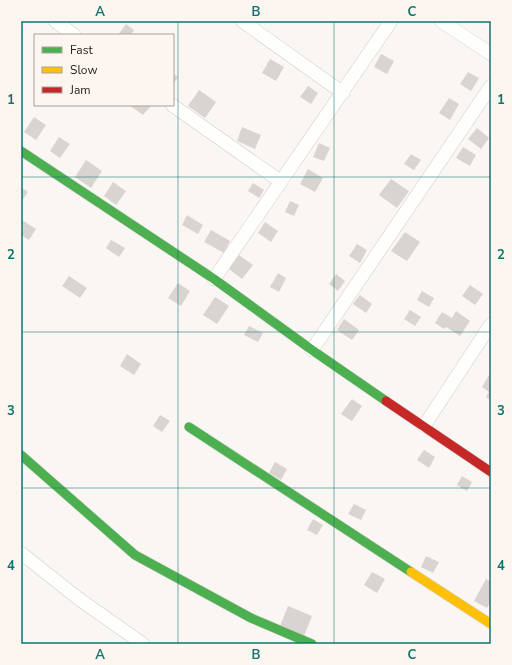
<svg xmlns="http://www.w3.org/2000/svg" width="512" height="665" viewBox="0 0 512 665" font-family="'Nunito Sans',sans-serif">
<style>
.building{fill:#dad4d1}
.lines{fill:none;stroke-linecap:round;stroke-linejoin:round}
.street-casing{stroke:#d3cdca;stroke-width:14}
.fast-casing{stroke:#d3cdca;stroke-width:10}
.slow-casing{stroke:#d3cdca;stroke-width:10}
.jam-casing{stroke:#d3cdca;stroke-width:10}
.street{stroke:#fefefd;stroke-width:13}
.fast{stroke:#4caf50;stroke-width:9}
.slow{stroke:#ffc107;stroke-width:9}
.jam{stroke:#c62828;stroke-width:9}
.grid{fill:none;stroke:#0f766e;stroke-width:1;stroke-opacity:0.55}
.neatline{fill:none;stroke:#0f766e;stroke-width:1.5}
.grid-label{font-size:13px;text-anchor:middle;font-weight:bold;fill:#0f766e}
</style>
<rect width="100%" height="100%" fill="#faf6f3"/>
<!-- building -->
<g class="building">
<polygon points="126,24 134,30 131,35 118,35"/>
<polygon points="381,54 394,61 387,74 374,67"/>
<polygon points="270,59 284,67 276,81 262,73"/>
<polygon points="468,72 479,78 471,91 460,84"/>
<polygon points="173,73 178,77 173,85"/>
<polygon points="308,86 318,93 311,104 300,97"/>
<polygon points="199,90 216,102 205,118 188,106"/>
<polygon points="449,98 459,104 450,120 439,113"/>
<polygon points="129,105 149,105 151,106 143,115"/>
<polygon points="34,117 46,125 36,140 24,132"/>
<polygon points="242,127 261,135 255,149 237,141"/>
<polygon points="477,128 489,138 481,149 468,139"/>
<polygon points="59,137 70,144 60,158 50,151"/>
<polygon points="319,143 330,148 324,161 313,157"/>
<polygon points="463,147 476,155 470,166 456,158"/>
<polygon points="411,154 421,160 414,170 404,164"/>
<polygon points="86,160 102,171 91,188 75,177"/>
<polygon points="308,169 323,178 315,192 300,184"/>
<polygon points="391,179 409,191 397,208 379,195"/>
<polygon points="113,182 126,191 116,205 104,196"/>
<polygon points="253,183 264,190 259,198 248,191"/>
<polygon points="21,187 28,192 21,202"/>
<polygon points="290,201 299,205 294,216 285,212"/>
<polygon points="187,215 203,225 198,234 182,225"/>
<polygon points="22,220 36,229 29,240 21,235"/>
<polygon points="265,222 278,231 271,242 258,233"/>
<polygon points="211,230 230,241 224,253 204,242"/>
<polygon points="405,232 420,242 407,261 391,251"/>
<polygon points="111,240 125,248 119,257 106,248"/>
<polygon points="357,244 367,250 360,263 349,256"/>
<polygon points="239,255 253,265 242,279 229,269"/>
<polygon points="278,273 286,278 279,292 270,287"/>
<polygon points="336,274 345,281 338,291 329,284"/>
<polygon points="69,276 87,288 80,298 62,286"/>
<polygon points="178,283 190,291 181,306 168,298"/>
<polygon points="470,285 483,294 475,305 462,296"/>
<polygon points="422,291 434,298 429,307 417,300"/>
<polygon points="360,295 372,304 366,313 353,304"/>
<polygon points="215,297 229,306 217,324 203,315"/>
<polygon points="410,310 421,317 415,326 404,319"/>
<polygon points="456,311 470,321 460,336 446,327 444,329 435,323 442,312 452,318"/>
<polygon points="344,319 359,330 352,340 337,330"/>
<polygon points="249,326 263,333 258,342 244,335"/>
<polygon points="127,354 141,364 134,375 120,366"/>
<polygon points="489,375 491,376 491,400 486,397 489,392 482,387"/>
<polygon points="352,399 362,406 352,421 341,414"/>
<polygon points="160,415 170,421 162,432 153,426"/>
<polygon points="424,450 435,457 429,468 417,460"/>
<polygon points="275,462 287,469 281,480 269,473"/>
<polygon points="462,476 472,482 467,491 457,485"/>
<polygon points="354,504 366,510 361,520 348,514"/>
<polygon points="313,519 323,525 317,535 307,530"/>
<polygon points="426,556 439,562 433,573 421,567"/>
<polygon points="372,572 385,579 377,593 364,585"/>
<polygon points="486,579 491,582 491,601 487,608 474,601"/>
<polygon points="288,606 312,616 304,636 280,626"/>
</g>
<g class="lines">
<defs>
<g id="street">
<polyline points="55,21 74,35"/>
<polyline points="242,21 343,93"/>
<polyline points="441,21 491,54"/>
<polyline points="172,105 280,181"/>
<polyline points="214,279 391,21"/>
<polyline points="312,350 491,86"/>
<polyline points="424,426 491,324"/>
<polyline points="21,553 79,599 143,644"/>
</g>
<g id="fast">
<polyline points="21,151 214,279 312,350 386,401"/>
<polyline points="189,427 411,572"/>
<polyline points="21,455 135,555 251,618 312,644"/>
</g>
<polyline id="slow" points="411,572 491,624"/>
<polyline id="jam" points="386,401 491,472"/>
</defs>
<!-- street casing -->
<use href="#street" class="street-casing"/>
<!-- fast casing -->
<use href="#fast" class="fast-casing"/>
<!-- slow casing -->
<use href="#slow" class="slow-casing"/>
<!-- jam casing -->
<use href="#jam" class="jam-casing"/>
<!-- street -->
<use href="#street" class="street"/>
<!-- fast -->
<use href="#fast" class="fast"/>
<!-- slow -->
<use href="#slow" class="slow"/>
<!-- jam -->
<use href="#jam" class="jam"/>
</g>
<!-- grid -->
<path class="grid" d="M178,21V644M334,21V644M21,177H491M21,332H491M21,488H491"/>
<!-- border -->
<rect width="512" height="665" fill="none" stroke="#fdf5f0" stroke-width="44"/>
<!-- legend -->
<rect x="34" y="34" width="140" height="72" fill="#fdf5f0" stroke="#a9a19c"/>
<rect x="42" y="47" width="20" height="6" fill="#4caf50" stroke="#a9a19c"/>
<text x="70" y="54" font-size="12" fill="#2a231f">Fast</text>
<rect x="42" y="67" width="20" height="6" fill="#ffc107" stroke="#a9a19c"/>
<text x="70" y="74" font-size="12" fill="#2a231f">Slow</text>
<rect x="42" y="87" width="20" height="6" fill="#c62828" stroke="#a9a19c"/>
<text x="70" y="94" font-size="12" fill="#2a231f">Jam</text>
<rect x="22" y="22" width="468" height="621" class="neatline"/>
<g class="grid-label">
<text x="100" y="16">A</text>
<text x="256" y="16">B</text>
<text x="412" y="16">C</text>
<text x="11" y="104">1</text>
<text x="501" y="104">1</text>
<text x="11" y="259">2</text>
<text x="501" y="259">2</text>
<text x="11" y="415">3</text>
<text x="501" y="415">3</text>
<text x="11" y="570">4</text>
<text x="501" y="570">4</text>
<text x="100" y="659">A</text>
<text x="256" y="659">B</text>
<text x="412" y="659">C</text>
</g>
</svg>
